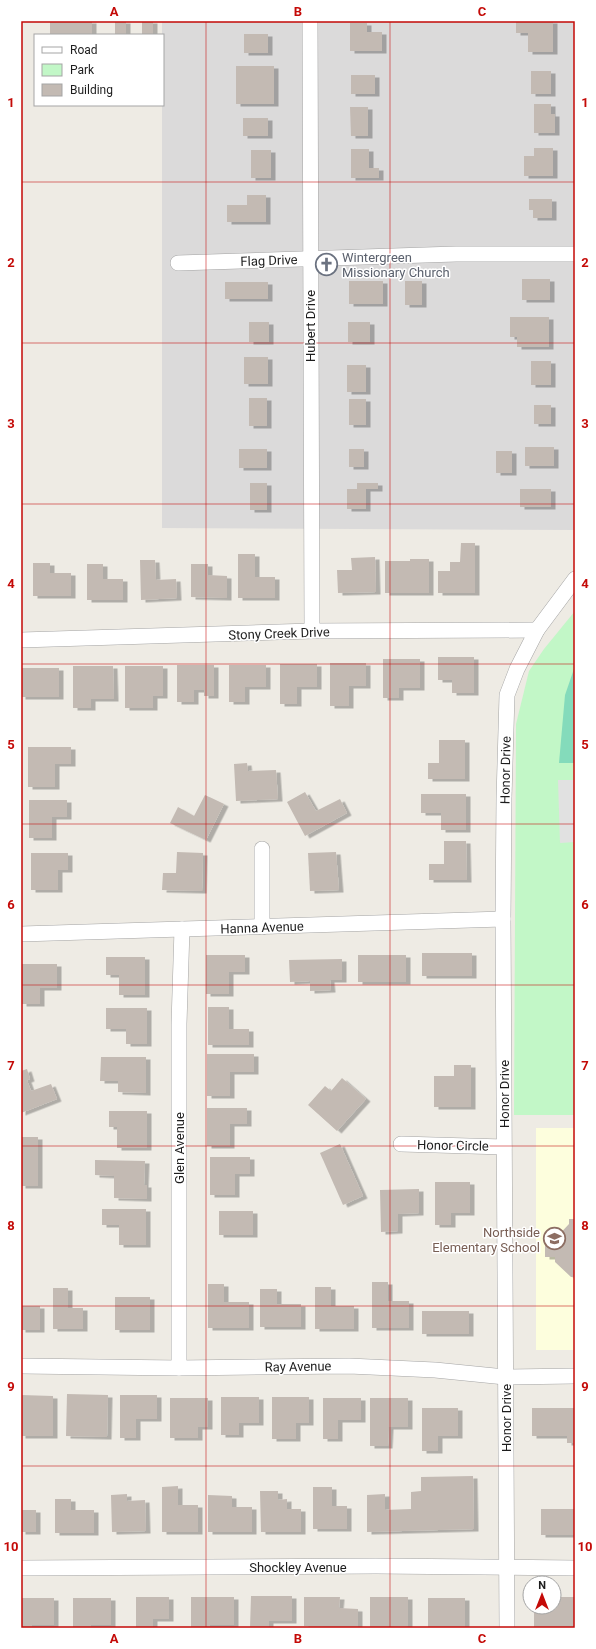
<svg xmlns="http://www.w3.org/2000/svg" width="596" height="1649" viewBox="0 0 596 1649" font-family="Roboto,sans-serif">
<style>
.residential{fill:#dbdada}
.education{fill:#fdfedd}
.park{fill:#c2f7c7}
.pitch{fill:#84dbbb}
.parking{fill:#e1e1e1}
.building{fill:#c3bab3;filter:url(#shadow)}
.lines{fill:none;stroke-linecap:round;stroke-linejoin:round}
.minor-casing{stroke:#a4a4a4;stroke-width:16}
.minor{stroke:#fff;stroke-width:15}
.grid{fill:none;stroke:#c40a07;stroke-width:1;stroke-opacity:0.55}
.labels{text-anchor:middle;stroke-width:3;stroke-linejoin:round;paint-order:stroke}
.worship-label{font-size:13px;fill:#5b616d;stroke:#fff;text-anchor:start}
.street-label{font-size:13px;fill:#1d1d1d;stroke:#fff}
.education-label{font-size:13px;fill:#785e54;stroke:#fff;text-anchor:end}
.neatline{fill:none;stroke:#c40a07;stroke-width:1.5}
.grid-label{font-size:13px;text-anchor:middle;font-weight:bold;fill:#c40a07}
</style>
<defs>
<filter id="shadow"><feDropShadow dx="4.5" dy="2.5" stdDeviation="0" flood-color="#0004"/></filter>
</defs>
<rect width="100%" height="100%" fill="#eeebe4"/>
<!-- residential -->
<polygon class="residential" points="162,21 575,21 575,530 162,528"/>
<!-- education -->
<rect class="education" x="536" y="1128" width="39" height="222"/>
<!-- park -->
<polygon class="park" points="575,611 575,1115 514,1115 516,724 529,671 544,649"/>
<!-- pitch -->
<polygon class="pitch" points="575,666 575,763 559,763 565,695"/>
<!-- parking -->
<polygon class="parking" points="558,780 575,780 575,842 560,843"/>
<!-- building -->
<g class="building">
<rect x="50" y="21" width="42" height="14"/>
<rect x="115" y="21" width="11" height="14"/>
<rect x="142" y="21" width="11" height="14"/>
<polygon points="516,21 553,21 553,52 528,52 528,33 516,33"/>
<polygon points="350,23 367,23 367,32 382,32 382,51 350,51"/>
<rect x="244" y="34" width="24" height="19"/>
<rect x="236" y="66" width="38" height="38"/>
<rect x="531" y="71" width="20" height="23"/>
<rect x="351" y="75" width="24" height="19"/>
<polygon points="534,104 551,104 551,114 555,114 555,133 534,133"/>
<polygon points="350,107 368,107 368,136 351,136"/>
<rect x="243" y="118" width="25" height="18"/>
<polygon points="534,148 553,148 553,176 524,176 524,156 534,156"/>
<polygon points="351,149 369,149 369,168 379,168 379,178 351,178"/>
<rect x="251" y="150" width="20" height="28"/>
<polygon points="247,195 266,195 266,222 227,222 227,205 247,205"/>
<polygon points="529,199 552,199 552,218 533,218 533,210 529,210"/>
<rect x="522" y="279" width="28" height="21"/>
<rect x="349" y="281" width="34" height="23"/>
<rect x="405" y="281" width="17" height="24"/>
<rect x="225" y="282" width="43" height="17"/>
<polygon points="510,317 549,317 549,347 517,347 517,337 510,337"/>
<rect x="249" y="322" width="20" height="20"/>
<rect x="348" y="322" width="22" height="20"/>
<rect x="244" y="357" width="24" height="27"/>
<rect x="531" y="361" width="20" height="24"/>
<rect x="347" y="365" width="19" height="27"/>
<rect x="249" y="398" width="18" height="28"/>
<rect x="349" y="399" width="17" height="26"/>
<rect x="534" y="405" width="17" height="19"/>
<rect x="525" y="447" width="29" height="19"/>
<rect x="239" y="449" width="28" height="19"/>
<rect x="349" y="449" width="15" height="18"/>
<rect x="496" y="451" width="16" height="22"/>
<rect x="250" y="483" width="17" height="27"/>
<polygon points="357,483 378,483 378,489 366,489 366,509 347,509 347,489 357,489"/>
<rect x="520" y="489" width="31" height="18"/>
<polygon points="461,543 475,543 475,593 438,593 438,571 450,571 450,562 460,562"/>
<polygon points="238,554 255,554 255,577 275,577 275,598 238,598"/>
<polygon points="375,557 376,592 338,593 337,570 352,570 351,558"/>
<polygon points="410,559 429,559 429,593 385,593 385,561 410,561"/>
<polygon points="140,560 155,560 156,580 176,579 177,598 141,600"/>
<polygon points="33,563 50,563 50,573 71,573 71,596 33,596"/>
<polygon points="87,564 103,564 103,579 123,579 123,600 87,600"/>
<polygon points="191,564 208,564 208,575 227,576 227,598 191,597"/>
<polygon points="438,657 474,657 474,693 452,693 452,680 438,680"/>
<polygon points="383,659 420,659 420,688 399,688 399,698 383,698"/>
<polygon points="330,663 366,663 366,686 349,686 349,706 330,706"/>
<polygon points="280,664 317,664 317,687 297,687 297,704 280,704"/>
<polygon points="177,665 214,665 214,696 204,696 204,690 194,690 194,702 177,702"/>
<polygon points="229,665 266,665 266,687 245,687 245,702 229,702"/>
<polygon points="73,666 113,666 114,699 91,699 91,708 73,708"/>
<polygon points="125,666 163,666 163,696 153,696 153,708 125,708"/>
<rect x="21" y="668" width="38" height="29"/>
<polygon points="439,740 465,740 465,779 428,779 428,763 439,763"/>
<polygon points="28,747 71,747 71,764 55,764 55,787 28,787"/>
<polygon points="247,763 248,771 276,770 278,799 236,801 234,764"/>
<polygon points="305,792 316,811 340,799 347,813 305,836 287,802"/>
<polygon points="421,794 466,794 466,830 441,830 441,813 421,813"/>
<polygon points="205,795 224,804 206,840 170,823 178,807 194,816"/>
<polygon points="29,800 67,800 67,817 52,817 52,838 29,838"/>
<polygon points="444,841 466,841 467,880 429,880 429,864 444,864"/>
<polygon points="177,852 203,853 202,891 162,890 163,873 176,873"/>
<polygon points="336,852 339,890 310,891 308,853"/>
<polygon points="31,853 68,853 68,870 58,870 58,890 31,890"/>
<rect x="422" y="953" width="50" height="23"/>
<polygon points="206,955 245,955 245,972 229,972 229,994 206,994"/>
<rect x="358" y="955" width="48" height="27"/>
<polygon points="106,957 145,957 145,995 119,995 119,975 106,975"/>
<polygon points="342,959 342,980 330,980 331,990 310,991 310,981 290,982 289,960"/>
<polygon points="22,964 57,964 57,988 40,988 40,1004 22,1004"/>
<polygon points="208,1007 229,1007 229,1029 249,1029 249,1045 208,1045"/>
<polygon points="106,1008 147,1008 147,1044 126,1044 126,1029 106,1029"/>
<polygon points="207,1054 254,1054 254,1072 230,1072 230,1096 207,1096"/>
<polygon points="101,1057 146,1057 146,1093 118,1092 118,1081 100,1081"/>
<polygon points="454,1065 471,1065 471,1107 434,1107 434,1076 454,1076"/>
<polygon points="27,1069 30,1079 27,1080 31,1091 51,1084 57,1099 21,1113 21,1071"/>
<polygon points="342,1078 366,1099 337,1131 308,1105 325,1086 331,1091"/>
<polygon points="207,1108 247,1108 247,1124 230,1124 230,1146 207,1146"/>
<polygon points="109,1111 147,1111 147,1148 117,1148 117,1127 109,1127"/>
<rect x="21" y="1137" width="17" height="49"/>
<polygon points="340,1144 363,1196 343,1205 320,1153"/>
<polygon points="210,1157 250,1157 250,1174 235,1174 235,1195 210,1195"/>
<polygon points="95,1160 145,1161 144,1185 147,1185 147,1199 114,1198 114,1176 95,1175"/>
<polygon points="435,1182 470,1182 470,1213 451,1213 451,1225 435,1225"/>
<polygon points="419,1189 419,1213 398,1214 398,1231 381,1232 380,1190"/>
<polygon points="102,1209 146,1209 146,1245 119,1245 119,1225 102,1225"/>
<rect x="219" y="1211" width="34" height="24"/>
<polygon points="569,1219 575,1219 575,1277 571,1277 555,1262 555,1257 545,1257 545,1245 554,1245 554,1240 569,1224"/>
<polygon points="372,1282 388,1282 388,1301 409,1301 409,1328 372,1328"/>
<polygon points="208,1284 224,1284 224,1302 249,1302 249,1328 208,1328"/>
<polygon points="315,1287 331,1287 331,1306 354,1306 354,1329 315,1329"/>
<polygon points="53,1288 68,1288 68,1308 83,1308 83,1329 53,1329"/>
<polygon points="260,1289 277,1289 277,1304 301,1304 301,1327 260,1327"/>
<rect x="115" y="1297" width="35" height="33"/>
<rect x="21" y="1306" width="19" height="24"/>
<rect x="422" y="1311" width="47" height="23"/>
<polygon points="67,1394 108,1395 107,1437 66,1436"/>
<polygon points="21,1395 53,1396 53,1436 21,1436"/>
<polygon points="120,1395 157,1395 157,1419 136,1419 136,1438 120,1438"/>
<polygon points="221,1397 259,1397 259,1423 239,1423 239,1435 221,1435"/>
<polygon points="272,1397 309,1397 309,1423 296,1423 296,1439 272,1439"/>
<polygon points="170,1398 208,1398 208,1427 198,1427 198,1438 170,1438"/>
<polygon points="323,1398 361,1398 361,1420 338,1420 338,1439 323,1439"/>
<polygon points="370,1398 408,1398 408,1427 389,1427 388,1446 370,1446"/>
<polygon points="422,1408 458,1408 458,1436 438,1436 438,1451 422,1451"/>
<polygon points="532,1408 575,1408 575,1443 567,1443 567,1436 532,1436"/>
<polygon points="473,1476 474,1529 367,1532 367,1495 385,1494 385,1510 411,1509 411,1492 421,1491 421,1477"/>
<polygon points="178,1486 178,1505 198,1505 198,1532 162,1532 162,1487"/>
<polygon points="313,1487 332,1487 332,1506 347,1506 347,1529 313,1529"/>
<polygon points="260,1491 278,1491 278,1500 287,1499 287,1509 301,1509 301,1532 261,1532"/>
<polygon points="127,1494 127,1501 145,1500 146,1531 112,1532 111,1495"/>
<polygon points="208,1495 232,1496 232,1507 252,1507 252,1532 208,1532"/>
<polygon points="55,1499 71,1499 71,1510 94,1510 94,1533 55,1533"/>
<rect x="541" y="1509" width="34" height="26"/>
<rect x="21" y="1510" width="15" height="22"/>
<polygon points="251,1596 292,1596 292,1621 269,1621 269,1628 250,1628"/>
<polygon points="136,1597 169,1597 169,1619 153,1619 153,1628 136,1628"/>
<polygon points="191,1597 234,1597 234,1625 210,1625 210,1628 191,1628"/>
<polygon points="304,1597 340,1597 339,1608 358,1609 358,1628 304,1626"/>
<polygon points="370,1597 408,1597 408,1626 370,1628"/>
<polygon points="554,1597 575,1597 575,1628 534,1628 534,1607 554,1607"/>
<polygon points="21,1598 54,1598 54,1625 32,1625 32,1628 21,1628"/>
<polygon points="73,1598 111,1598 111,1625 91,1625 91,1628 73,1628"/>
<rect x="428" y="1598" width="37" height="30"/>
</g>
<g class="lines">
<defs>
<g id="minor">
<polyline points="310,21 312,631"/>
<polyline points="178,263 456,254 575,254"/>
<polyline points="21,640 312,631 537,630"/>
<polyline points="262,927 262,849"/>
<polyline points="21,934 503,919"/>
<polyline points="401,1144 504,1147"/>
<polyline points="21,1366 179,1368 349,1366 435,1370 505,1377 575,1376"/>
<polyline points="179,1368 179,1024 182,929"/>
<polyline points="21,1568 376,1566 575,1568"/>
<polyline points="507,1628 503,919 504,798 507,695 517,669 537,630 575,579"/>
</g>
</defs>
<!-- minor casing -->
<use href="#minor" class="minor-casing"/>
<!-- minor -->
<use href="#minor" class="minor"/>
</g>
<!-- grid -->
<path class="grid" d="M206,21V1628M390,21V1628M21,182H575M21,343H575M21,504H575M21,664H575M21,824H575M21,985H575M21,1146H575M21,1306H575M21,1466H575"/>
<!-- icons -->
<defs>
<symbol id="church-ring" viewBox="-11 -11 22 22"><circle r="9.5" fill="#fff" stroke="#6b7280" stroke-width="1.5"/><path d="M-1.2-6h2.4v3.5h3.3v2.4h-3.3V6h-2.4V-.1h-3.3v-2.4h3.3Z" fill="#6b7280"/></symbol>
<symbol id="school-ring" viewBox="-11 -11 22 22"><circle r="9.5" fill="#fff" stroke="#8d6e63" stroke-width="1.5"/><path d="M0-5L7-2L0 1L-7-2ZM-4 1L0 2.5L4 1V4Q0 6-4 4Z" fill="#8d6e63"/></symbol>
</defs>
<g fill-rule="evenodd">
<use href="#church-ring" x="314" y="252" width="25" height="25"/>
<use href="#school-ring" x="542" y="1226" width="25" height="25"/>
</g>
<g class="labels">
<!-- worship labels -->
<g class="worship-label">
<text x="342" y="262">Wintergreen<tspan x="342" dy="15">Missionary Church</tspan></text>
</g>
<!-- street labels -->
<g class="street-label">
<text transform="translate(269 260) rotate(-2)" y="5">Flag Drive</text>
<text transform="translate(310 326) rotate(-90)" y="5">Hubert Drive</text>
<text transform="translate(279 633) rotate(-2)" y="5">Stony Creek Drive</text>
<text transform="translate(505 770) rotate(-89)" y="5">Honor Drive</text>
<text transform="translate(262 927) rotate(-2)" y="5">Hanna Avenue</text>
<text transform="translate(504 1094) rotate(-90)" y="5">Honor Drive</text>
<text transform="translate(453 1145) rotate(1)" y="5">Honor Circle</text>
<text transform="translate(179 1148) rotate(-90)" y="5">Glen Avenue</text>
<text transform="translate(298 1366) rotate(-1)" y="5">Ray Avenue</text>
<text transform="translate(506 1418) rotate(-90)" y="5">Honor Drive</text>
<text x="298" y="1572">Shockley Avenue</text>
</g>
<!-- education labels -->
<g class="education-label">
<text x="540" y="1237">Northside<tspan x="540" dy="15">Elementary School</tspan></text>
</g>
</g>
<!-- border -->
<rect width="596" height="1649" fill="none" stroke="#ffffff" stroke-width="44"/>
<!-- legend -->
<rect x="34" y="34" width="130" height="72" fill="#ffffff" stroke="#a5a5a5"/>
<rect x="42" y="47" width="20" height="6" fill="#ffffff" stroke="#a5a5a5"/>
<text x="70" y="54" font-size="12" fill="#1d1d1d">Road</text>
<rect x="42" y="64" width="20" height="12" fill="#c2f7c7" stroke="#a5a5a5"/>
<text x="70" y="74" font-size="12" fill="#1d1d1d">Park</text>
<rect x="42" y="84" width="20" height="12" fill="#c3bab3" stroke="#a5a5a5"/>
<text x="70" y="94" font-size="12" fill="#1d1d1d">Building</text>
<!-- north arrow -->
<g transform="translate(542 1595)"><circle r="19" fill="#ffffff" stroke="#a5a5a5"/>
<path d="M0-3L7 15L0 10L-7 15Z" fill="#c40a07"/>
<text y="-6" font-size="11" font-weight="bold" text-anchor="middle" fill="#1d1d1d">N</text>
</g>
<rect x="22" y="22" width="552" height="1605" class="neatline"/>
<g class="grid-label">
<text x="114" y="16">A</text>
<text x="298" y="16">B</text>
<text x="482" y="16">C</text>
<text x="11" y="107">1</text>
<text x="585" y="107">1</text>
<text x="11" y="267">2</text>
<text x="585" y="267">2</text>
<text x="11" y="428">3</text>
<text x="585" y="428">3</text>
<text x="11" y="588">4</text>
<text x="585" y="588">4</text>
<text x="11" y="749">5</text>
<text x="585" y="749">5</text>
<text x="11" y="909">6</text>
<text x="585" y="909">6</text>
<text x="11" y="1070">7</text>
<text x="585" y="1070">7</text>
<text x="11" y="1230">8</text>
<text x="585" y="1230">8</text>
<text x="11" y="1391">9</text>
<text x="585" y="1391">9</text>
<text x="11" y="1551">10</text>
<text x="585" y="1551">10</text>
<text x="114" y="1643">A</text>
<text x="298" y="1643">B</text>
<text x="482" y="1643">C</text>
</g>
</svg>
